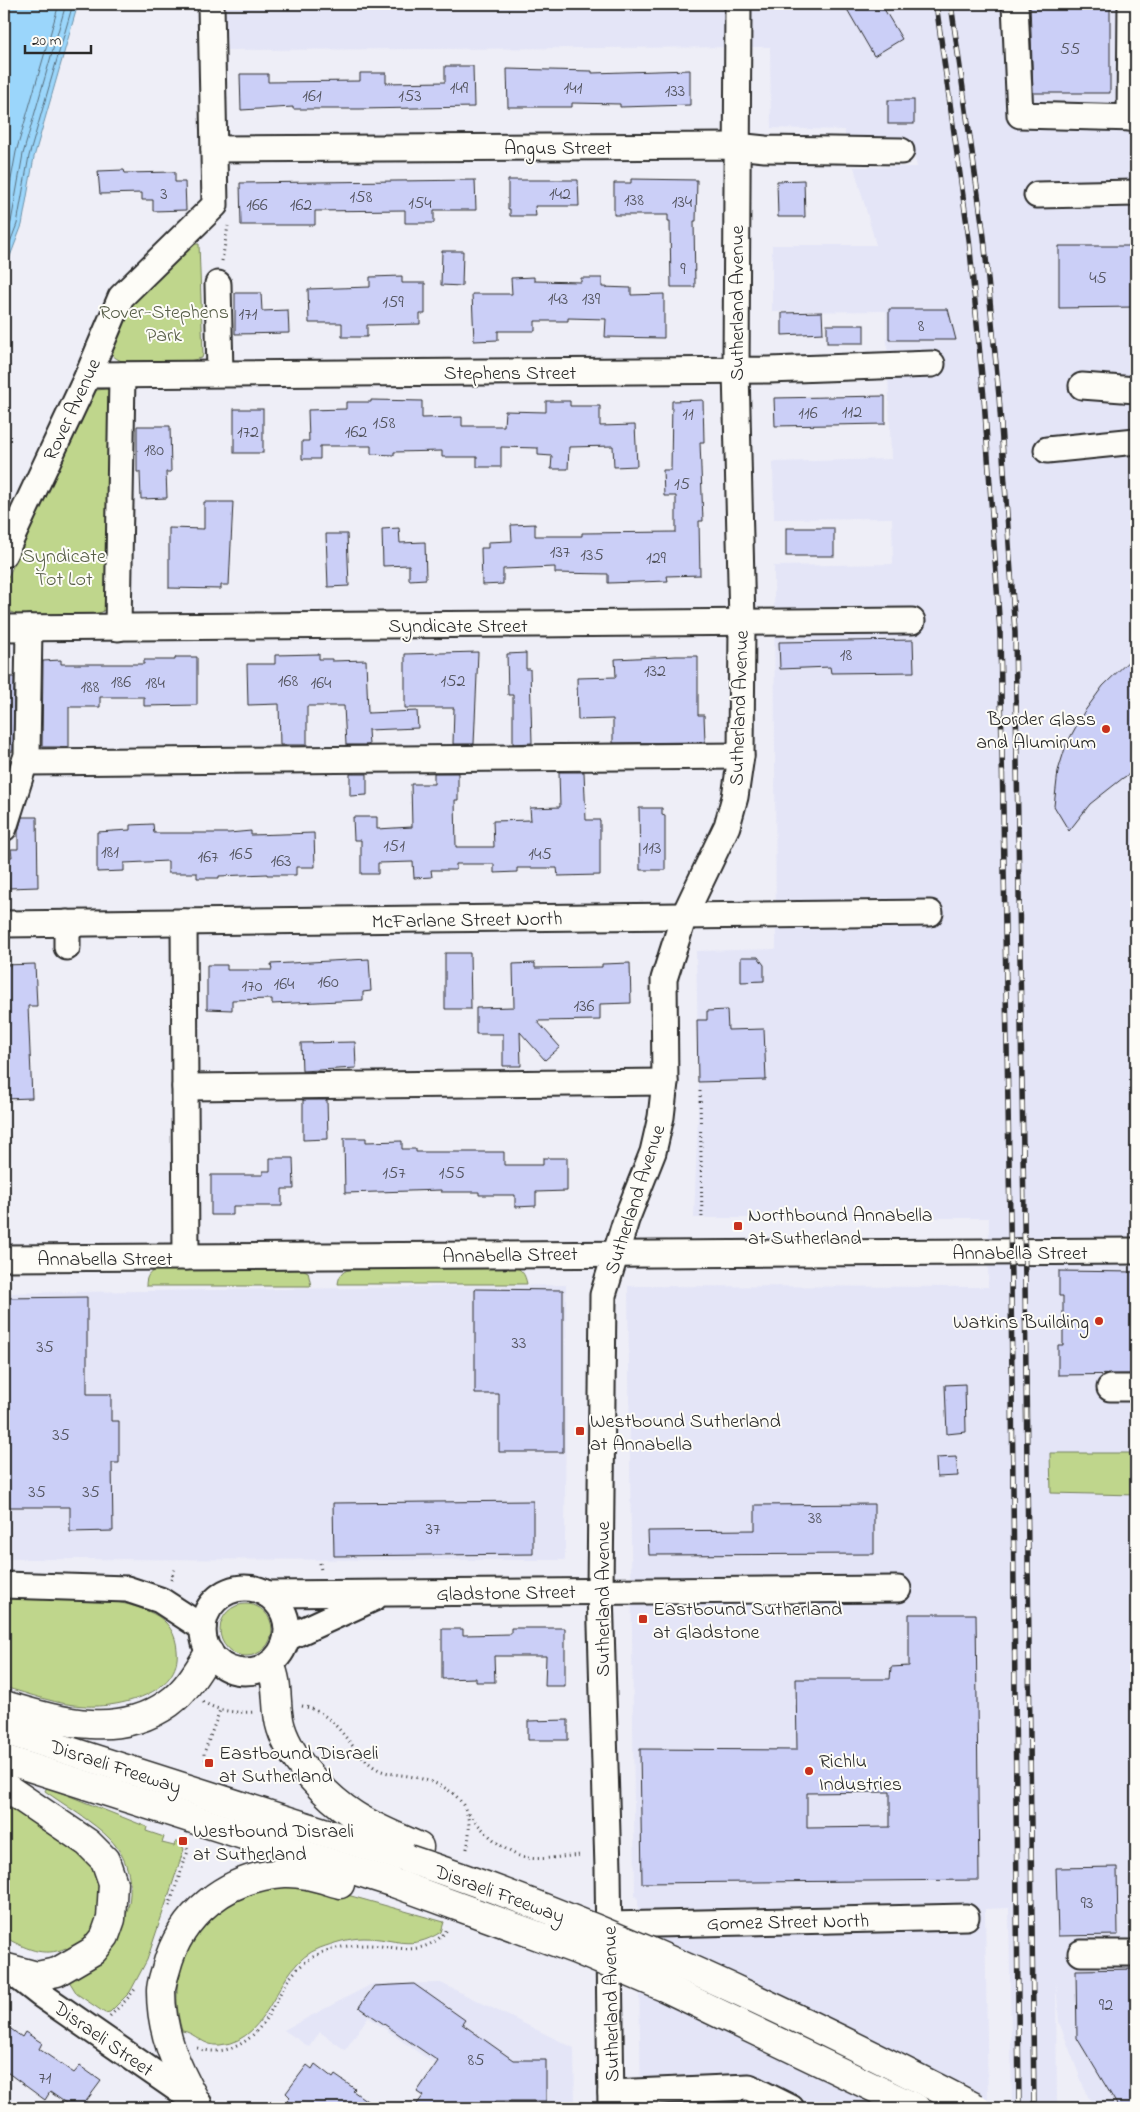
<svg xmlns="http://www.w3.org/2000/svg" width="1140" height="2112" viewBox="0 0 1140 2112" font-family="'Indie Flower',sans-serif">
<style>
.built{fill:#e4e5f7}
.green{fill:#bfd68c;stroke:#75805c}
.water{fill:#9bd6fb;stroke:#6e92a8}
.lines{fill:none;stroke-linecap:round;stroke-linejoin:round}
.shore{stroke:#586f7e;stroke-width:1}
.building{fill:#cbcff7;stroke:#2b2b2b;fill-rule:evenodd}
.minor-casing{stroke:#2b2b2b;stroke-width:29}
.major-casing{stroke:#2b2b2b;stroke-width:31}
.path{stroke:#2b2b2b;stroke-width:3;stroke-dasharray:1 4;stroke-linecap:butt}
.minor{stroke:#fdfcf7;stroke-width:25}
.major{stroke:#fdfcf7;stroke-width:28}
.rail-casing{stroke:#2b2b2b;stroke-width:5.5}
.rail{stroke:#fdfcf7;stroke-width:4;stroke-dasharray:11;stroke-linecap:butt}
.major-bridge-casing{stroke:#2b2b2b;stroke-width:31;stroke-linecap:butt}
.major-bridge{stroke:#fdfcf7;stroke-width:28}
.poi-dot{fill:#c8321e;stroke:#fdfcf7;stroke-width:2}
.labels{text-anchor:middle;stroke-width:4;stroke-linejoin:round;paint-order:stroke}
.number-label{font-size:18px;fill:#53545e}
.street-label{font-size:20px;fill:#2b2b2b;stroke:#fdfcf7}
.park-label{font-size:20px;fill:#575e48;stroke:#fdfcf7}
.poi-label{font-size:20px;fill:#2b2b2b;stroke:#fdfcf7;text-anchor:start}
</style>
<rect width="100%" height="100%" fill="#eeeef7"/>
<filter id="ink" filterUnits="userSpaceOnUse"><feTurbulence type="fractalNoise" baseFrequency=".02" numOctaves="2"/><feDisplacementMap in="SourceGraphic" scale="10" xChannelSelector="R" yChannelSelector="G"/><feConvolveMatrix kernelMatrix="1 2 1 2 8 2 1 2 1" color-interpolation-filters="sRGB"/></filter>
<g filter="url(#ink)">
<!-- built -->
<g class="built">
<polygon points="225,4 1136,4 1136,2108 1095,2108 1086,2093 1059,2022 1056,1983 1057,2108 1012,2108 1009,1908 985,1909 988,2108 641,2108 638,1899 635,1896 628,1286 988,1287 989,1218 694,1218 699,1087 696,951 776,949 774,566 893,564 892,518 774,519 773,462 891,459 886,311 772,312 772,245 876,245 854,167 917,167 911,142 847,142 844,130 771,128 770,47 227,50"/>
<polygon points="566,1285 565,1560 4,1559 4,1293"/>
<polygon points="441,1983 574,2048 575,2108 497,2108 368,2017 345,2050 320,2032 309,2047 284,2030 372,1984"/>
</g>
<!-- green -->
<g class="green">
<path d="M195,244H199L203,354L202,358L189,361H122C114,358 111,355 108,346L134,298L189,246Z"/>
<polygon points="106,389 113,391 107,608 102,612 93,614 18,615 11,612 4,605 4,586 92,394 97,390"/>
<path d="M512,1266C522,1269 525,1274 527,1284H338C339,1275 343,1270 353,1269Z"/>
<path d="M295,1268L302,1269L308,1272L311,1286H146C146,1275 150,1271 160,1269Z"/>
<polygon points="1050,1453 1136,1453 1136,1495 1051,1493"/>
<path d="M4,1598C49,1598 113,1593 154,1614C168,1621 176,1634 177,1650C182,1694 118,1708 85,1706C58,1705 30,1694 4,1687Z"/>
<circle cx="246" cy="1630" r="26"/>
<path d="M47,1787L147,1827L146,1831L164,1837L162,1843L174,1846L176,1842H180L184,1849L147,1960L130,1992L110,2012L105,2013L77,1994L69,1981C79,1975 90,1971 98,1963C130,1929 145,1876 110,1839C94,1822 64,1805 45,1791Z"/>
<path d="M4,1795L82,1846L102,1882L100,1914L94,1928L77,1946L68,1951L66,1948C43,1958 25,1948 4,1937Z"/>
<path d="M270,1885L326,1889L444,1922L441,1932C409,1952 397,1938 364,1938C349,1938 334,1943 320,1948C273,1965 274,2040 220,2045C203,2047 195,2032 182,2031C169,1987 181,1943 216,1913C222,1908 228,1902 234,1898C245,1892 258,1889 270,1885Z"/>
</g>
<!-- water -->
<polygon class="water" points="4,4 78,4 34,157 22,225 4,272"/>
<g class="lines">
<!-- shore -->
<g class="shore">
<polyline points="4,218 16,152 59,4"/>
<polyline points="4,240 11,222 23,154 66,4"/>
<polyline points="4,258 17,224 29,156 73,4"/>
</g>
</g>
<!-- building -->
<g class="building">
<polygon points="844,4 881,4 902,39 874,56"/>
<polygon points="1030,4 1110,4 1110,93 1033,93"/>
<polygon points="445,66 473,66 474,107 360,109 293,109 293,107 241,110 240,74 268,74 268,82 360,81 360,73 386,73 386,83 445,82"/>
<polygon points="507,69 592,71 592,73 690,70 690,105 620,107 620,104 572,103 572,107 508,107"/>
<rect x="888" y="100" width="26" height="24"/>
<polygon points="124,170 125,173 175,172 175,182 185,182 186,210 153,211 153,200 142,200 142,193 100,194 98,171"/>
<polygon points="631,179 697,180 696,221 694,221 695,287 671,287 670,221 668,221 668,215 614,215 614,183 631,183"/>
<polygon points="475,180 476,210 434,210 434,223 405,223 405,210 315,211 315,225 241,225 240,183"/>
<polygon points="508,180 578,180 579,206 535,206 536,216 510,216 510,209 508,209"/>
<polygon points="804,180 805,217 778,217 777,181"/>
<polygon points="1059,246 1136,246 1136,307 1059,308"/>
<polygon points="442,251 463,251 462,286 441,285"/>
<polygon points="402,276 402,283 425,283 425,314 420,314 420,324 367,325 367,337 342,337 342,323 309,323 308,289 370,287 370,277"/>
<polygon points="534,277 534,281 581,282 581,278 602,278 602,287 631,288 631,295 664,294 664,338 605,337 606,319 568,318 568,321 535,321 535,331 498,331 498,340 474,341 472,294 512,294 511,278"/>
<polygon points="235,293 261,293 262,311 288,310 289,333 235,334"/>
<polygon points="889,309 948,309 956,340 889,340"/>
<polygon points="822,312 823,333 782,335 782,313"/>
<rect x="827" y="325" width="37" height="18"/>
<polygon points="885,396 885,424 775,426 774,398"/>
<polygon points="371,400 422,401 422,418 462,417 462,426 504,426 505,411 546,412 546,401 570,401 570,406 600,406 600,426 635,425 637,466 614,467 613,446 569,447 568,469 551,469 552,456 538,455 538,448 501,447 501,467 477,467 477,457 442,457 442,451 394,452 394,455 371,454 371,446 320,446 320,459 302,459 302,441 309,441 308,410 346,409 346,402 371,402"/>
<polygon points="703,400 704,442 700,442 703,521 699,521 700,575 667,576 668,581 608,583 608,574 555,573 555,567 503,569 503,584 482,585 481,548 488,548 488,542 512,541 511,525 535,524 535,536 582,536 582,533 676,532 676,496 664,496 663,470 671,470 672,401"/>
<rect x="234" y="409" width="29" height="44"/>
<polygon points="137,426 170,426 171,472 166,472 167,498 141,499 140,472 137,472"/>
<polygon points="204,502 233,502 229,585 221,585 221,589 169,588 169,528 204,529"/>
<polygon points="399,528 400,543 425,542 426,579 409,580 409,565 383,566 382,529"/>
<rect x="786" y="528" width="48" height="28"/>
<polygon points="326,534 347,534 349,586 328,587"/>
<polygon points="913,640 914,672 831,673 830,667 780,669 779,642"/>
<polygon points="478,652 474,744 453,744 454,708 405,708 405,654"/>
<polygon points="526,653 526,669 530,669 532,743 513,744 513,695 508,695 507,654"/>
<polygon points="319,654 319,659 332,659 332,661 366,660 368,713 417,711 418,728 368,730 369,745 346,745 344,706 307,706 307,745 280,745 279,704 248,705 247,664 275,664 275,655"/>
<polygon points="1136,654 1136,770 1123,778 1090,804 1069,831 1054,806 1058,771 1066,745 1084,712 1103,686"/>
<polygon points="676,656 698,656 698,715 704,715 705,742 613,743 613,719 578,720 577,678 616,677 615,659"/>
<polygon points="175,657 197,657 197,705 144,706 144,697 100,697 100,707 69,707 69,747 42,747 43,661 61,660 61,664 144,664 144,660 175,660"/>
<polygon points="4,677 14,677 13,751 4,752"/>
<polygon points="559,772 584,772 586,820 600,820 600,875 558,876 557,868 517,868 517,872 494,873 494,864 456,864 456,870 431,870 432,877 414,878 413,862 378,863 378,874 361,874 361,840 354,840 353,817 377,817 377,829 412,827 411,784 434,784 434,773 458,773 458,800 455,800 456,847 494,847 493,821 531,820 530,808 560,807"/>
<polygon points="350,774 367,774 367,795 350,796"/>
<polygon points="639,808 662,808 662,815 665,816 665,870 640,870"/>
<polygon points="22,817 37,817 38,887 9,888 8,857 12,857 11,849 18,849 18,832"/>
<polygon points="153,824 154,833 229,833 251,831 251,835 314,833 315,867 296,867 296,875 267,875 267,874 219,876 219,878 197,878 197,873 168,873 168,861 124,863 124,871 97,872 97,832 130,830 130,825"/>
<polygon points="445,953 470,953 471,1009 445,1009"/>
<polygon points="741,957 758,957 764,965 764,981 741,982"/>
<polygon points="369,959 371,991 363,992 363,1000 272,1004 272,999 232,1000 232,1010 207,1009 207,965 227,965 227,970 272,970 271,964"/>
<polygon points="535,963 535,968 602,967 602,964 630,963 631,1003 600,1004 600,1020 537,1021 560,1047 545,1060 520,1032 521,1066 503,1066 503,1034 476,1034 476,1008 514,1007 513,964"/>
<polygon points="35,964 37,1006 28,1006 32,1098 4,1099 4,965"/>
<polygon points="727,1010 728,1030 764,1029 766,1080 698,1082 697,1020 707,1020 707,1011"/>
<polygon points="355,1042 356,1068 302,1071 301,1043"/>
<polygon points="303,1100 327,1100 328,1139 303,1140"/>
<polygon points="344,1138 366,1138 366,1142 402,1141 402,1149 416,1149 416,1152 504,1152 504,1165 543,1165 543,1158 567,1158 567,1191 536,1192 536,1206 515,1207 515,1195 479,1195 479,1192 441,1192 441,1190 345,1193"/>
<polygon points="270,1158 293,1158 294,1189 282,1189 282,1206 233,1206 233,1215 211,1215 211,1175 263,1175 263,1171 270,1171"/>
<polygon points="1059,1271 1136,1272 1136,1374 1058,1375 1058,1345 1063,1345 1063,1296 1059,1296"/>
<polygon points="475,1289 563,1290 563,1452 499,1452 499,1394 475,1394"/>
<polygon points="87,1297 87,1394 111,1394 111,1421 119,1421 119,1463 112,1463 113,1531 70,1532 70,1507 4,1507 4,1298"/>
<polygon points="965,1384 966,1432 947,1434 945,1385"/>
<polygon points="956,1457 958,1476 937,1477 936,1458"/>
<polygon points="533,1501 533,1554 334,1556 333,1503"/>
<polygon points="874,1504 874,1554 649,1555 648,1531 755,1530 755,1505"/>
<path d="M909,1614H976L979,1880L642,1883L640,1749L797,1750L796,1679H890L891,1667L909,1666ZM890,1792V1827L807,1828V1793Z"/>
<polygon points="511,1628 565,1628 565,1686 545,1686 546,1656 494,1656 495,1682 476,1682 476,1678 442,1679 442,1629 463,1629 463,1635 511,1634"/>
<polygon points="568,1720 568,1740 528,1740 528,1721"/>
<polygon points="1117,1867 1118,1935 1058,1936 1056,1868"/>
<polygon points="1136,1969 1136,2108 1119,2108 1077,2038 1076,1970"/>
<polygon points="414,1984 465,2020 462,2024 513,2060 546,2060 546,2101 496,2101 491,2108 414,2108 423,2096 417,2092 438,2061 359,2007 374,1986"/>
<polygon points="4,2024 22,2037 25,2032 42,2043 39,2049 74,2073 80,2066 101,2081 81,2108 73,2108 50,2092 45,2100 4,2070"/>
<polygon points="315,2064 333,2078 335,2075 355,2089 353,2091 377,2108 296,2108 287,2101 290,2097 286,2093 307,2065 312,2069"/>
</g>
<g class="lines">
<defs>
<g id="minor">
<polyline points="1015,4 1020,115 1136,118"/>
<polyline points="1130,118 1131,4"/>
<polyline points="214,149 736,146 765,149 901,151"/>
<polyline points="1037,195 1136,193"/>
<polyline points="218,284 220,373"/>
<polyline points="88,375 769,370 932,364"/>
<polyline points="1082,386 1136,390"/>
<polyline points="1047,450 1136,441"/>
<polyline points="4,554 88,375 121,297 215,205 211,4"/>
<polyline points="4,628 912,621"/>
<polyline points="118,628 122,375"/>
<polyline points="25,762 741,756"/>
<polyline points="4,828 27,755 29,628"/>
<polyline points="184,922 186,1257"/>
<polyline points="4,924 930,913"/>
<polyline points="67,947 67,923"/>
<polyline points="185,1087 665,1082"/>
<polyline points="4,1258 1136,1251"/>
<polyline points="1110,1388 1136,1388"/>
<polyline points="4,1585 127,1589 160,1600 203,1628"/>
<circle cx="245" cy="1630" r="42"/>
<polyline points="267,1594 898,1589"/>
<polyline points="287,1638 374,1598"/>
<polyline points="609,1925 966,1917"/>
<polyline points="1081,1953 1136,1953"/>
<polyline points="7,1968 40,1994 199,2104"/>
<polyline points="611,2093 749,2087 791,2108"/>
<polyline points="611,2108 608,1869 600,1591 603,1295 626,1220 653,1152 661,1117 665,1082 664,979 684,916 727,826 735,797 741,756 742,623 736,370 738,4"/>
</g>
<g id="major">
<path d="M270,1665C280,1685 274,1706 281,1728C291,1760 326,1797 354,1815C374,1828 398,1837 419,1847"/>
<path d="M4,1705C59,1721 117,1740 169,1703C186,1691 198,1671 209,1653"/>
<polyline points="4,1730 408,1859"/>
<polyline points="4,1759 394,1883"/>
<polyline points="4,1786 88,1843 105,1860 113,1883 111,1919 105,1936 93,1951 57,1972 37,1976 7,1968"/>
<path d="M196,2102C176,2066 161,2033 161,1991C161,1984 164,1976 166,1969C180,1914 227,1877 284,1873C303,1872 322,1879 340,1884"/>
</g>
</defs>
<!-- minor casing -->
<use href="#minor" class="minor-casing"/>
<!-- major casing -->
<use href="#major" class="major-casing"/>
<!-- path -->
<g class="path">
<polyline points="222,261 228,226"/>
<polyline points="700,1091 702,1221"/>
<polyline points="320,1563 321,1571"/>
<polyline points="171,1580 175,1567"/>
<path d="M203,1702C220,1712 236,1713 255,1712"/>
<path d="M302,1706C338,1713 347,1748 374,1767C386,1775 400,1774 414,1777C459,1787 477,1808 466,1853"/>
<polyline points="209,1763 204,1757 204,1753 220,1710"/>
<path d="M469,1814C481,1829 506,1855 527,1858C545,1860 565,1856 582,1855"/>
<polyline points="169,1906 188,1851 185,1843"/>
<polyline points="110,2016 127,1999 136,1988"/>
<path d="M197,2048C223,2057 248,2045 263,2023C281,1998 285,1971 317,1955C332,1947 351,1945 369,1945C394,1946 416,1956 438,1939C443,1935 446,1932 448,1927"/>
</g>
<!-- minor -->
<use href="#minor" class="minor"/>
<!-- major -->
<use href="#major" class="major"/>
<defs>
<g id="rail">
<polyline points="936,4 969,239 984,398 1000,632 1011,1281 1019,2108"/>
<polyline points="951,4 984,237 999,396 1015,632 1025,1280 1034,2108"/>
</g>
</defs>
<!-- rail casing -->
<use href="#rail" class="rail-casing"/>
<!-- rail -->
<use href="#rail" class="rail"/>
<defs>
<g id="major-bridge">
<path d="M408,1859C603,1923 793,2013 976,2108"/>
<polyline points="394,1883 577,1950 664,1987 916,2108"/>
</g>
</defs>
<!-- major-bridge casing -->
<use href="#major-bridge" class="major-bridge-casing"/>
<!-- major-bridge -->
<use href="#major-bridge" class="major-bridge"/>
</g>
</g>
<!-- markers -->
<g class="poi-dot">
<circle cx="1106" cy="729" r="5"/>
<rect x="733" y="1221" width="10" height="10" rx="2.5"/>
<circle cx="1099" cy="1321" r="5"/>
<rect x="575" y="1426" width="10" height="10" rx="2.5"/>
<rect x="638" y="1614" width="10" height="10" rx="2.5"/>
<rect x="204" y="1758" width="10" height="10" rx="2.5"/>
<circle cx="809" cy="1771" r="5"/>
<rect x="178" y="1836" width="10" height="10" rx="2.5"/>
</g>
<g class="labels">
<!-- number labels -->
<g class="number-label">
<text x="1070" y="54">55</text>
<text x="459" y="93">149</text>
<text x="573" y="93">141</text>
<text x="675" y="96">133</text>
<text x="312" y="101">161</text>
<text x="410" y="101">153</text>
<text x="164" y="199">3</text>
<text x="560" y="199">142</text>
<text x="361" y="202">158</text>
<text x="634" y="205">138</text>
<text x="682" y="207">134</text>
<text x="420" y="208">154</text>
<text x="257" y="210">166</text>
<text x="301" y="210">162</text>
<text x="683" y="274">9</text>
<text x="1098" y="283">45</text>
<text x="558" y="304">143</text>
<text x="591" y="304">139</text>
<text x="393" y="307">159</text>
<text x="248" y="319">171</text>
<text x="921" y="331">8</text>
<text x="852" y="417">112</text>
<text x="808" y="418">116</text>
<text x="688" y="419">11</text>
<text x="384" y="428">158</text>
<text x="248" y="437">172</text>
<text x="356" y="437">162</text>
<text x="154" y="455">180</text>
<text x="682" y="489">15</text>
<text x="560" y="557">137</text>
<text x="592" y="560">135</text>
<text x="656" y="563">129</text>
<text x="846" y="660">18</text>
<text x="655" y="676">132</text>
<text x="288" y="686">168</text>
<text x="453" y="686">152</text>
<text x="121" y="687">186</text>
<text x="155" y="688">184</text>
<text x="321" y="688">164</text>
<text x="90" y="692">188</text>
<text x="394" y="851">151</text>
<text x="652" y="853">113</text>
<text x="110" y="857">181</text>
<text x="241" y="859">165</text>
<text x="540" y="859">145</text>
<text x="208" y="862">167</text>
<text x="281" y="866">163</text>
<text x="328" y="987">160</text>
<text x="284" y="989">164</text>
<text x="252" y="991">170</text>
<text x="584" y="1011">136</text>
<text x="394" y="1178">157</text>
<text x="452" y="1178">155</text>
<text x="519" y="1348">33</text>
<text x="45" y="1352">35</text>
<text x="61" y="1440">35</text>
<text x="37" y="1497">35</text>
<text x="91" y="1497">35</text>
<text x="815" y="1523">38</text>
<text x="433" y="1534">37</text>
<text x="1087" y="1908">93</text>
<text x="1106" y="2010">92</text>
<text x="476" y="2065">85</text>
<text x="45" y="2083">71</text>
</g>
<!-- street labels -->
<g class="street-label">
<text x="558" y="154">Angus Street</text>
<text transform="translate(736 303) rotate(-90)" y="7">Sutherland Avenue</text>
<text x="510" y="379">Stephens Street</text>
<text transform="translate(71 409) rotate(-65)" y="7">Rover Avenue</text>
<text x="458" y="632">Syndicate Street</text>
<text transform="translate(738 708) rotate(-88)" y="7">Sutherland Avenue</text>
<text transform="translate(467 919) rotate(-1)" y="7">McFarlane Street North</text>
<text transform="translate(634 1199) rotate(-72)" y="7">Sutherland Avenue</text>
<text x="1020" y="1259">Annabella Street</text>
<text transform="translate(510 1254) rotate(-1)" y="7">Annabella Street</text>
<text x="105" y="1265">Annabella Street</text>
<text transform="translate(506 1592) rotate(-1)" y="7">Gladstone Street</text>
<text transform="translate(602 1599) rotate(-90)" y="7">Sutherland Avenue</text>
<text transform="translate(116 1766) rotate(18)" y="7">Disraeli Freeway</text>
<text transform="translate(500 1893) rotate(20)" y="7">Disraeli Freeway</text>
<text transform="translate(788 1921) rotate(-1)" y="7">Gomez Street North</text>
<text transform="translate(610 2004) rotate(-91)" y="7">Sutherland Avenue</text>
<text transform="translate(104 2038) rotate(35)" y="7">Disraeli Street</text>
</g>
<!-- park labels -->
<g class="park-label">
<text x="164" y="318">Rover-Stephens<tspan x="164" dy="23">Park</tspan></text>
<text x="64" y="562">Syndicate<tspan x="64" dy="23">Tot Lot</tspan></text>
</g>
<!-- poi labels -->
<g class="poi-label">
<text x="1096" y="725" text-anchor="end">Border Glass<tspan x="1096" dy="23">and Aluminum</tspan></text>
<text x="748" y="1221">Northbound Annabella<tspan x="748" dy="23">at Sutherland</tspan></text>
<text x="1089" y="1328" text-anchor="end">Watkins Building</text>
<text x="590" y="1427">Westbound Sutherland<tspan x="590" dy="23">at Annabella</tspan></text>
<text x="653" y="1615">Eastbound Sutherland<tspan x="653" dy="23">at Gladstone</tspan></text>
<text x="219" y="1759">Eastbound Disraeli<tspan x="219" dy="23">at Sutherland</tspan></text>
<text x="819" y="1767">Richlu<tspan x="819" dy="23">Industries</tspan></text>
<text x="193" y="1837">Westbound Disraeli<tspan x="193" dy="23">at Sutherland</tspan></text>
</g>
</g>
<!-- margin -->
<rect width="1140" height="2112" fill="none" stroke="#fdfcf7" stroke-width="20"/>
<rect x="10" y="10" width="1120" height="2092" fill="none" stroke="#2b2b2b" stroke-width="2" filter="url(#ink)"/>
<!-- scale -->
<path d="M25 45v8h66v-8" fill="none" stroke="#2b2b2b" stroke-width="2.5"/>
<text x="32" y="45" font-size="15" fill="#2b2b2b" stroke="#fdfcf7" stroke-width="4" paint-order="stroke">20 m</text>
</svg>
